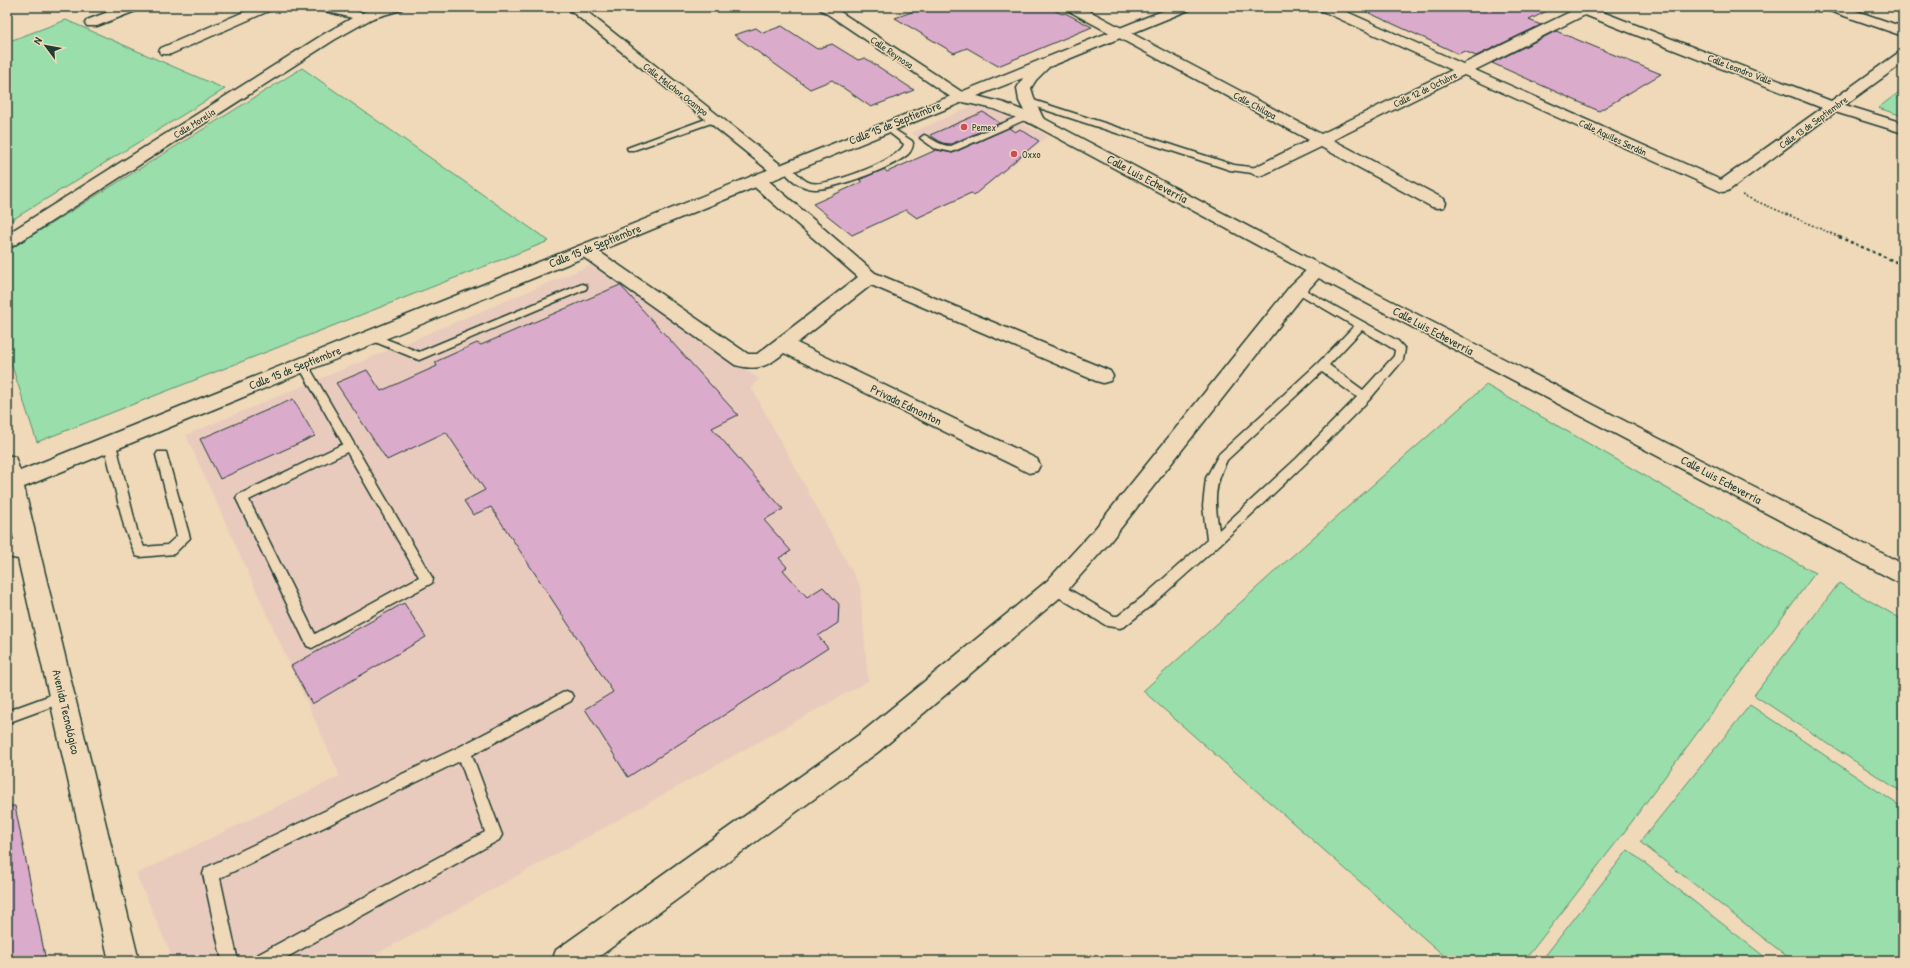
<svg xmlns="http://www.w3.org/2000/svg" width="1910" height="968" viewBox="0 0 1910 968" font-family="'Patrick Hand',sans-serif">
<style>
.built{fill:#e9cbbe}
.green{fill:#99deab;stroke:#5c8e70}
.building{fill:#dbabcc;stroke:#1f3d34}
.lines{fill:none;stroke-linecap:round;stroke-linejoin:round}
.service-casing{stroke:#1f3d34;stroke-width:3}
.minor-casing{stroke:#1f3d34;stroke-width:3}
.tertiary-casing{stroke:#1f3d34;stroke-width:3}
.path-far1{stroke:#1f3d34;stroke-width:1.5;stroke-dasharray:2 2;stroke-linecap:butt}
.path{stroke:#1f3d34;stroke-width:2.5;stroke-dasharray:3 3;stroke-linecap:butt}
.service{fill:#efd9b8;fill-rule:evenodd}
.minor{fill:#efd9b8;fill-rule:evenodd}
.tertiary{fill:#efd9b8;fill-rule:evenodd}
.poi-dot{fill:#d1495b;stroke:#efd9b8;stroke-width:1.5}
.labels{text-anchor:middle;stroke-width:3;stroke-linejoin:round;paint-order:stroke}
.far-street-label{font-size:10px;fill:#1f3d34;stroke:#efd9b8}
.far-poi-label{font-size:10px;fill:#1f3d34;stroke:#efd9b8;text-anchor:start}
.street-label{font-size:12px;fill:#1f3d34;stroke:#efd9b8}
</style>
<rect width="100%" height="100%" fill="#efd9b8"/>
<filter id="ink" filterUnits="userSpaceOnUse"><feTurbulence type="fractalNoise" baseFrequency=".025" numOctaves="2"/><feDisplacementMap in="SourceGraphic" scale="8" xChannelSelector="R" yChannelSelector="G"/><feConvolveMatrix kernelMatrix="1 2 1 2 8 2 1 2 1" color-interpolation-filters="sRGB"/></filter>
<g filter="url(#ink)">
<!-- built -->
<g class="built">
<polygon points="974,105 1004,115 1048,136 988,185 911,133"/>
<polygon points="591,265 759,379 751,387 860,586 868,681 364,961 174,961 136,874 340,776 186,435"/>
</g>
<!-- green -->
<g class="green">
<polygon points="66,20 225,89 7,223 7,42"/>
<polygon points="302,68 549,241 37,442 7,351 7,251"/>
<polygon points="1903,89 1903,116 1878,108"/>
<polygon points="1486,385 1815,573 1622,835 1524,961 1450,961 1143,691 1273,573"/>
<polygon points="1839,583 1903,620 1903,793 1754,695"/>
<polygon points="1750,705 1903,808 1903,961 1793,961 1640,842"/>
<polygon points="1628,850 1770,961 1541,961"/>
</g>
<!-- building -->
<g class="building">
<polygon points="925,7 997,7 1005,11 1016,7 1048,7 1062,14 1065,13 1092,27 998,66 967,48 954,53 895,18"/>
<polygon points="1356,7 1555,7 1529,20 1541,25 1476,56 1464,51 1459,54"/>
<polygon points="782,26 817,49 832,44 858,60 865,58 914,90 871,107 832,80 810,89 734,35 756,28 763,33"/>
<polygon points="1556,31 1661,74 1599,111 1492,63"/>
<polygon points="983,112 1000,123 951,144 942,143 930,135"/>
<polygon points="1009,128 1015,132 1020,129 1039,141 974,195 971,193 917,218 906,210 852,235 813,204 862,182 859,180 884,169 887,172 936,150 953,153"/>
<polygon points="620,285 738,415 712,428 783,509 764,520 791,551 779,558 787,567 783,570 807,597 823,587 839,604 838,623 818,636 828,648 628,777 585,709 613,692 491,507 473,515 464,501 485,490 446,432 387,460 336,383 367,370 381,391 437,366 435,362 477,343 481,345"/>
<polygon points="293,399 315,436 220,479 200,439"/>
<polygon points="404,603 426,637 312,704 291,666"/>
<polygon points="7,806 15,806 46,961 7,961"/>
</g>
<g class="lines">
<defs>
<g id="service">
<polygon points="1024,99 1030,99 1234,165 1259,168 1263,171 1259,174 1230,170 1024,103"/>
<path d="M1026,113L1029,114V118L952,152L934,148L920,138L924,135C934,139 939,146 951,146Z"/>
<polygon points="714,116 717,117 717,121 634,150 628,150 627,148"/>
<path d="M886,124L912,141L913,143C913,146 912,149 910,152C899,166 832,190 814,189C800,188 789,179 782,168L786,165C795,168 800,180 811,183C828,187 900,160 904,144L882,127Z"/>
<polygon points="582,284 586,285 587,287 586,289 419,360 368,339 367,337 368,335 376,335 419,352"/>
<path d="M1298,286L1398,341L1405,349L1403,360L1369,400L1305,464L1218,546L1154,603L1125,626L1120,628L1107,626L1050,592L1048,588L1050,584L1055,583L1060,584L1114,616H1118L1145,595L1207,540L1203,506L1206,478L1219,454L1318,363L1354,326L1294,291L1293,289ZM1362,330L1395,350L1394,356L1363,390L1329,365ZM1322,372L1357,397L1297,458L1219,530C1214,501 1214,486 1227,460Z"/>
<path d="M303,361L308,365L433,579L432,583L312,648L307,646L236,498L238,495L343,444L298,365ZM347,452L419,577L315,634L249,500Z"/>
<polygon points="110,440 114,441 116,444 137,530 144,547 167,545 177,536 156,455 158,452 166,452 190,538 174,554 140,557 136,556 125,530 104,444 106,441"/>
<polygon points="62,691 67,693 69,697 67,701 7,723 7,711"/>
<polygon points="566,691 571,693 573,697 571,701 472,755 502,835 499,840 280,961 255,961 257,955 485,832 460,761 220,878 238,961 222,961 203,874 205,868 459,747"/>
</g>
<g id="minor">
<polygon points="121,7 140,7 138,10 97,26 87,26 85,23 87,20"/>
<polygon points="255,7 273,7 271,10 171,54 161,54 159,51 161,48"/>
<polygon points="382,7 403,7 401,10 363,21 358,20 356,17 358,14"/>
<polygon points="566,7 581,7 785,168 787,171 785,174 779,176 773,174"/>
<polygon points="817,7 833,7 965,94 968,97 965,100 955,100"/>
<path d="M1065,7H1082L1321,134L1452,70L1320,10L1318,7H1336L1463,64L1574,10L1571,7H1597L1595,9L1831,101L1898,53L1903,52V63L1845,105L1903,123V133L1835,112L1728,191L1722,192L1464,75L1333,140L1444,199L1446,203L1444,207L1438,208L1432,207L1321,147L1265,174L1259,176L1253,174L1251,171L1253,168L1309,140L1067,10ZM1585,15L1822,108L1721,180L1475,70Z"/>
<polygon points="1825,7 1845,7 1903,27 1903,36 1827,10"/>
<path d="M757,175L763,176L875,273L1110,371L1113,376L1110,381L1103,383L1096,381L871,285L797,343L1037,459L1040,465L1037,471L1029,473L784,353C767,367 757,371 735,365L579,254L576,250L579,246L585,245L591,246L748,354H757L858,277L751,184L749,180L751,176Z"/>
<polygon points="1317,264 1323,266 1326,270 1305,293 1109,543 1063,595 878,752 593,961 552,961 556,950 860,734 1047,581 1093,531 1291,285 1311,266"/>
</g>
<g id="tertiary">
<polygon points="319,7 341,7 362,13 372,7 389,7 387,10 334,40 13,246 7,247 7,234 324,34 352,18 321,10"/>
<path d="M1172,7H1191L1189,10L1049,67L1036,80L1031,88L1035,101L1043,118L1323,266L1903,564V585L1311,274L1032,124L994,109L963,102L24,487L139,961H109L18,559L7,557V539L14,540L7,511V455L15,457L20,471ZM1023,78L1017,88L1019,101L1024,111L1004,103L977,96Z"/>
</g>
</defs>
<!-- service casing -->
<use href="#service" class="service-casing"/>
<!-- minor casing -->
<use href="#minor" class="minor-casing"/>
<!-- tertiary casing -->
<use href="#tertiary" class="tertiary-casing"/>
<!-- path-far1 -->
<polyline class="path-far1" points="1742,195 1842,238"/>
<!-- path -->
<polyline class="path" points="1839,237 1903,265"/>
<!-- service -->
<use href="#service" class="service"/>
<!-- minor -->
<use href="#minor" class="minor"/>
<!-- tertiary -->
<use href="#tertiary" class="tertiary"/>
</g>
</g>
<!-- markers -->
<g class="poi-dot">
<circle cx="964" cy="127" r="4"/>
<circle cx="1014" cy="154" r="4"/>
</g>
<g class="labels">
<!-- far-street labels -->
<g class="far-street-label">
<text transform="translate(892 52) rotate(34)" y="4">Calle Reynosa</text>
<text transform="translate(1740 69) rotate(21)" y="4">Calle Leandro Valle</text>
<text transform="translate(676 89) rotate(38)" y="4">Calle Melchor Ocampo</text>
<text transform="translate(1425 89) rotate(-26)" y="4">Calle 12 de Octubre</text>
<text transform="translate(1255 105) rotate(28)" y="4">Calle Chilapa</text>
<text transform="translate(1813 122) rotate(-36)" y="4">Calle 13 de Septiembre</text>
<text transform="translate(194 123) rotate(-32)" y="4">Calle Morelia</text>
<text transform="translate(1613 137) rotate(25)" y="4">Calle Aquiles Serdán</text>
</g>
<!-- far-poi labels -->
<g class="far-poi-label">
<text x="972" y="131">Pemex</text>
<text x="1022" y="158">Oxxo</text>
</g>
<!-- street labels -->
<g class="street-label">
<text transform="translate(895 123) rotate(-22)" y="4">Calle 15 de Septiembre</text>
<text transform="translate(1147 179) rotate(28)" y="4">Calle Luis Echeverría</text>
<text transform="translate(595 246) rotate(-22)" y="4">Calle 15 de Septiembre</text>
<text transform="translate(1433 331) rotate(28)" y="4">Calle Luis Echeverría</text>
<text transform="translate(295 368) rotate(-22)" y="4">Calle 15 de Septiembre</text>
<text transform="translate(906 405) rotate(26)" y="4">Privada Edmonton</text>
<text transform="translate(1721 480) rotate(28)" y="4">Calle Luis Echeverría</text>
<text transform="translate(66 712) rotate(77)" y="4">Avenida Tecnológico</text>
</g>
</g>
<!-- margin -->
<rect width="1910" height="968" fill="none" stroke="#efd9b8" stroke-width="24"/>
<rect x="12" y="12" width="1886" height="944" fill="none" stroke="#1f3d34" stroke-width="1.5" filter="url(#ink)"/>
<!-- north arrow -->
<g transform="translate(46 46) rotate(302)" stroke="#efd9b8" stroke-width="3" paint-order="stroke">
<path d="M0-3L7 15L0 10L-7 15Z" fill="#1f3d34"/>
<text y="-6" font-size="11" font-weight="bold" text-anchor="middle" fill="#1f3d34">N</text>
</g>
</svg>
